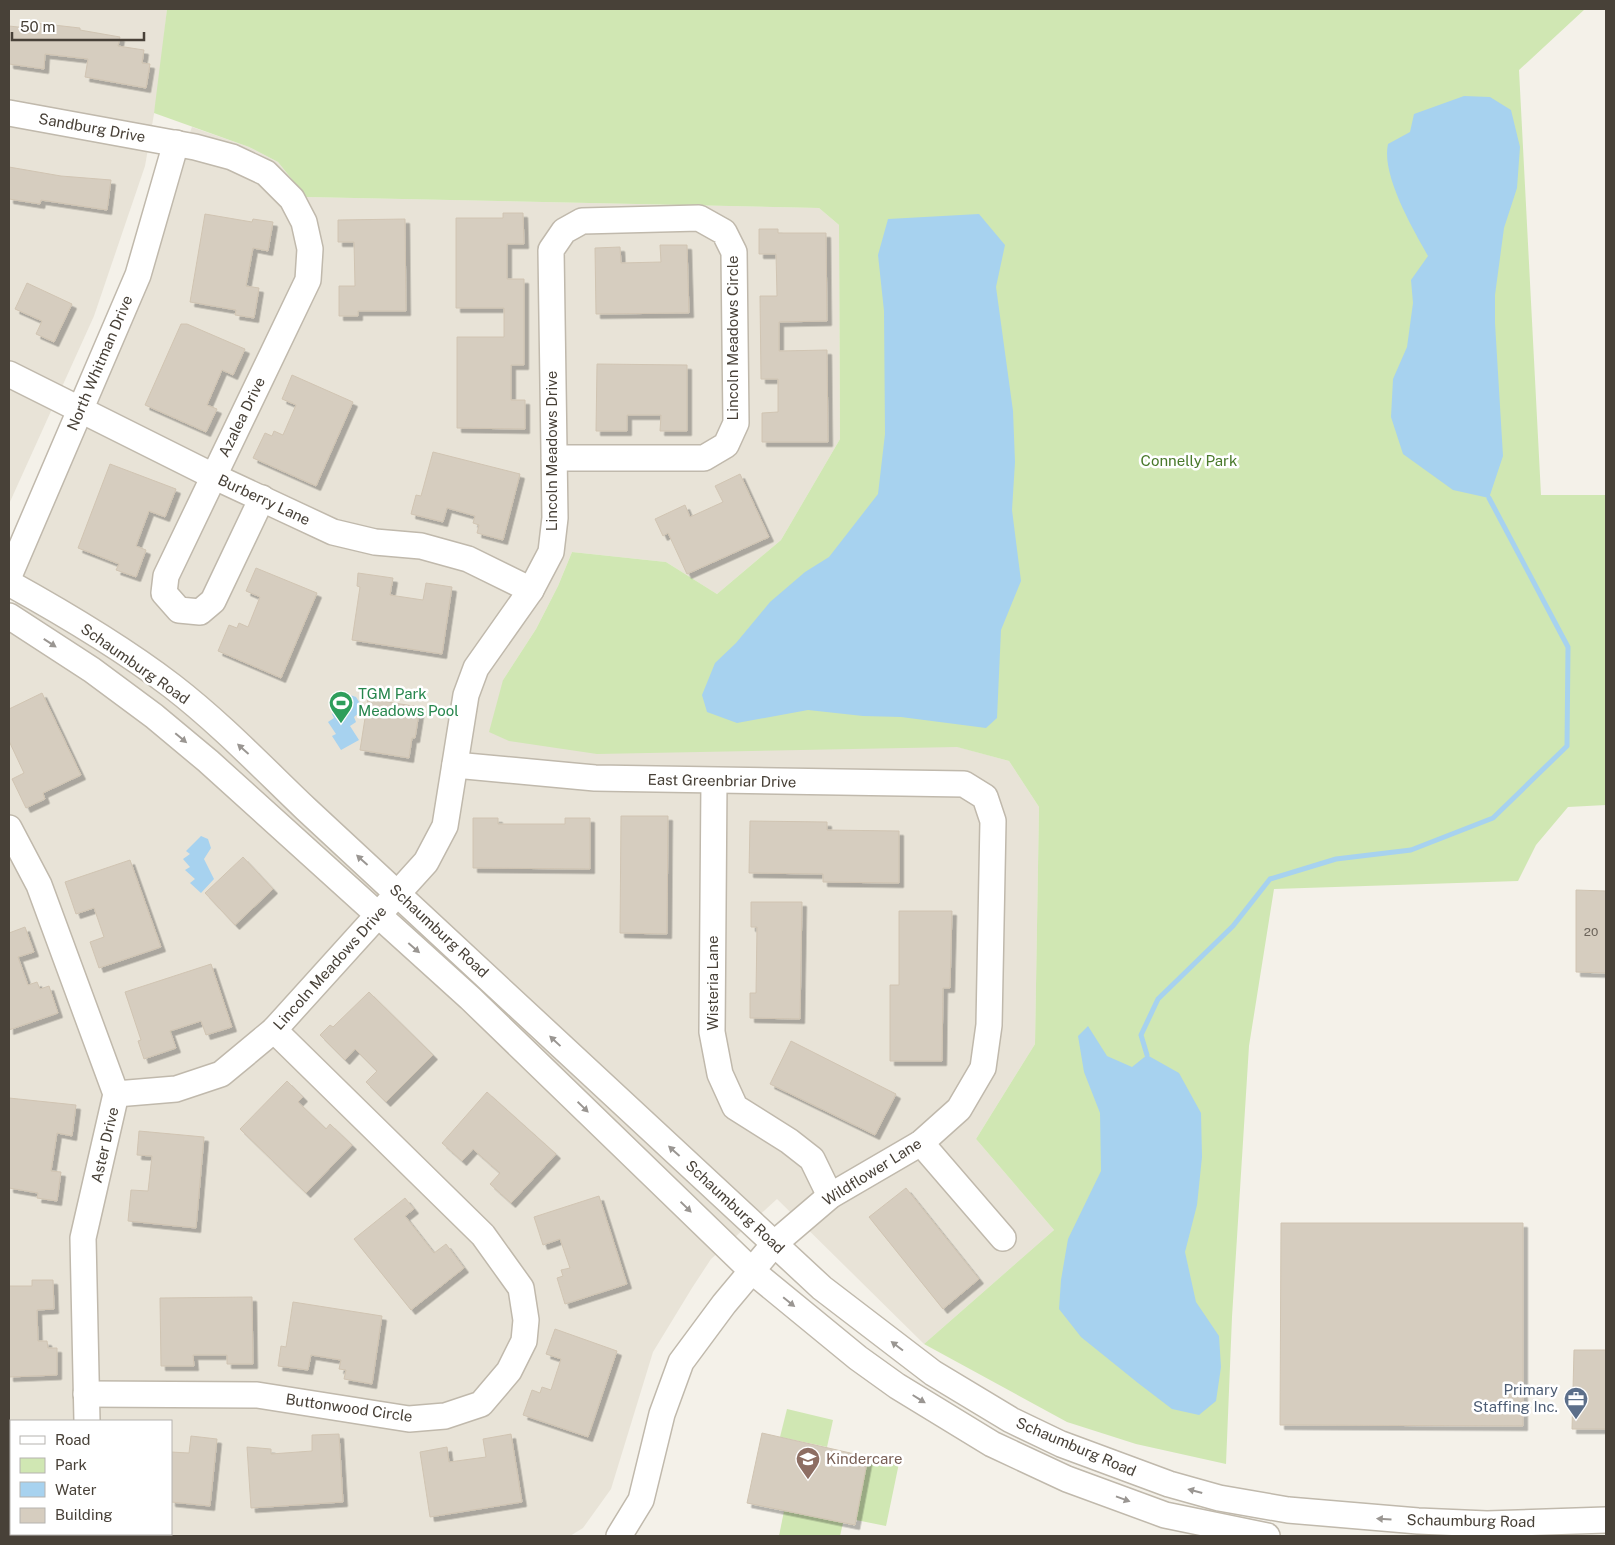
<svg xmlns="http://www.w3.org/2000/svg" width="1615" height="1545" viewBox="0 0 1615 1545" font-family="'Public Sans',sans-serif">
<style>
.residential{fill:#e8e3d7;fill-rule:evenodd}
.green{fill:#d0e7b3}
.water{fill:#a7d2ef}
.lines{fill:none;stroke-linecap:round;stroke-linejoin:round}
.stream{stroke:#a7d2ef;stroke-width:5}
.building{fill:#d6cdbf;stroke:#d0c4b2;filter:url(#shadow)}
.minor-casing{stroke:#c0b9ac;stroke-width:28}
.minor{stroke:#fff;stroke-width:25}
.oneway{fill:#9a9692}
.labels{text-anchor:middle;stroke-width:5;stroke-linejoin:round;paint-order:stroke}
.number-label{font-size:12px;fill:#6c645a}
.street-label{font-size:15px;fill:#484138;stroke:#fff}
.park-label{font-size:15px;fill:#49792b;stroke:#fff}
.leisure-label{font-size:15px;fill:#27864d;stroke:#fff;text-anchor:start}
.service-label{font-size:15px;fill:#4e5e75;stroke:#fff;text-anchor:end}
.education-label{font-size:15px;fill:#785e54;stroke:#fff;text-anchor:start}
</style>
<defs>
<filter id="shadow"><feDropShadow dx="4.5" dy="4.5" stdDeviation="0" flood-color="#0004"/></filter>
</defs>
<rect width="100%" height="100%" fill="#f4f1e9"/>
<!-- residential -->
<g class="residential">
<polygon points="9,9 167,9 159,85 145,166 94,316 9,504"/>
<path d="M192,127L249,147L278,162L306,197L819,208L839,225L840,439L781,540L717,594L666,562L572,552L558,586L536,629L503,680L958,747L1009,761L1039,807L1035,1044L976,1139L1054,1230L924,1344L777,1199L711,1259L692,1288L653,1352L611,1489L583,1528L570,1536H9V621L31,555ZM11,1421H171V1534H11Z"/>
</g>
<!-- green -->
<g class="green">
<polygon points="167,9 1585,9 1519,70 1541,495 1606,495 1606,805 1568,807 1536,845 1518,881 1274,889 1249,1046 1232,1317 1226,1464 1136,1444 1067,1422 924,1344 1054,1230 976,1139 1035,1044 1039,807 1009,761 957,747 597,754 509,741 489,732 503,680 536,629 558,586 572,552 666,562 717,594 781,540 840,439 839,225 819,208 306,197 278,162 249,147 154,113"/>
<polygon points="787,1409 833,1420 827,1447 780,1437"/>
<polygon points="868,1457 899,1463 886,1526 856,1520"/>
<polygon points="784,1511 843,1523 840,1536 779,1536"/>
</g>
<!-- water -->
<g class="water">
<path d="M1464,96L1490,97L1511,110L1520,147L1517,188L1504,228L1495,295V323L1503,456L1489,498L1453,490L1403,454L1391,417L1393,379L1407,347L1413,303L1411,280L1428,256C1413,229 1381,175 1388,144L1410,132L1414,114Z"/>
<polygon points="979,214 1005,245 996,287 1013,411 1015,462 1012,510 1021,581 1001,630 997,718 986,728 901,717 863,716 808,710 737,723 707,712 702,695 715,663 736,643 770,602 805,572 829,557 878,494 885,434 884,311 878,255 888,219"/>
<polygon points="350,695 356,697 361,705 359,713 354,717 356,722 350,726 359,740 341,750 332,736 336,734 328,722 334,718 332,714 337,710 335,705"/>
<polygon points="201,836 208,839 211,848 204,859 214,879 201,893 190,883 195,879 185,870 190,867 183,859 190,854 186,851"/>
<polygon points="1088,1026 1107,1056 1132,1067 1147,1055 1179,1073 1201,1113 1202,1157 1197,1205 1185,1252 1196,1302 1219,1336 1221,1367 1216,1401 1199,1415 1172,1409 1138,1383 1081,1337 1059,1309 1061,1280 1068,1239 1101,1171 1100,1113 1084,1072 1078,1036"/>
</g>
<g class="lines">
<!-- stream -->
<polyline class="stream" points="1147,1055 1141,1035 1158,999 1233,926 1270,879 1336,859 1411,850 1493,818 1567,746 1568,647 1489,498"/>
</g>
<!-- building -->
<g class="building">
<polygon points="27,22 80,28 80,30 120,37 118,46 144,50 142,63 150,64 146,88 85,77 88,59 45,54 44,69 9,64 9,26 27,28"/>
<polygon points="9,167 61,176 111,180 107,210 41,200 40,204 9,199"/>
<polygon points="503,213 523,213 524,244 507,244 507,279 524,279 524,365 511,365 511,400 525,400 525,429 457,428 457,337 504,337 504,308 456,308 456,218 503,218"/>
<polygon points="205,214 252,222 253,219 273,222 268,251 253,248 246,286 259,288 254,318 235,315 236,310 190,302"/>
<polygon points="405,219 406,311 358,311 358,316 339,316 339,286 355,286 354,242 338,242 338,220"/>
<polygon points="759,229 778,229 778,233 826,233 827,321 779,322 779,351 827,350 828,442 762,442 762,413 778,412 778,379 761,379 760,296 777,296 776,254 759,254"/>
<polygon points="660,245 687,245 689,313 596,314 595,248 620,247 621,263 661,262"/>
<polygon points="27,283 72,304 54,342 36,334 42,321 15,309"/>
<polygon points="181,324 187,324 245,349 233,375 222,370 207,405 217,409 206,432 145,405"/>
<polygon points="597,364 687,365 687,431 660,431 661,415 627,415 627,431 596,431"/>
<polygon points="292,375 353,402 316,486 253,458 265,433 272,436 274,431 283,435 296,405 282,399"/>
<polygon points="433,452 520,474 503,540 477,533 479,525 473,523 475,516 447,508 443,522 411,514 416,495 421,496"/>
<polygon points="110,464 176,489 165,517 149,511 136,546 146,550 136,577 116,570 119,564 78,548"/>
<polygon points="740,474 769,537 687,574 668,533 663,536 655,519 685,505 690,517 723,502 715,486"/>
<polygon points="256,568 317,593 281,678 218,651 229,625 237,628 239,623 248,627 260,597 246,591"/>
<polygon points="358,573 393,578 390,595 423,600 426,583 452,587 442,654 352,640 360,587 357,586"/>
<polygon points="42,693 81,775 43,793 45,799 26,808 12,779 24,773 9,741 9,709"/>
<polygon points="368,699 420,707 415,738 412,738 409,758 360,750"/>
<polygon points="621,816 668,816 667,934 620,933"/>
<polygon points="473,818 498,818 498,824 565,824 565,818 590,818 590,869 473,868"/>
<polygon points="750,821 827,822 827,830 899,831 899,883 823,882 823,874 749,873"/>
<polygon points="243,857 273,889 235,925 205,893"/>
<polygon points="130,860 161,947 99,968 90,942 104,937 94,908 76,914 65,882"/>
<polygon points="1576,890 1606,891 1606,973 1576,972"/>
<polygon points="751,902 802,902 800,1019 750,1018 750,993 756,993 757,927 751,927"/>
<polygon points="899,911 952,911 950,988 943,988 942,1061 890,1061 890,985 899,985"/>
<polygon points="25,927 34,952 18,957 28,985 37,982 40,989 49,986 58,1013 9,1030 9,933"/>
<polygon points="211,964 232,1027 206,1035 201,1021 170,1031 176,1048 144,1059 138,1041 141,1040 125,992"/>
<polygon points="369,992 433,1055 386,1102 366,1082 377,1071 355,1049 345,1060 320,1035 330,1025 333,1027"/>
<polygon points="791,1041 896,1094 875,1135 770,1084"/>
<polygon points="287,1081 303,1097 298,1102 326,1129 330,1124 352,1145 306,1193 240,1129"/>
<polygon points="487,1092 556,1154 511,1203 490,1184 500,1173 473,1149 462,1161 442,1143"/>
<polygon points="9,1098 76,1105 72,1136 57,1133 51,1171 61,1172 57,1201 37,1198 38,1193 9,1188"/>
<polygon points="139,1131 204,1137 196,1228 128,1221 131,1190 148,1191 152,1156 137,1155"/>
<polygon points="906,1188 979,1279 943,1309 869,1217"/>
<polygon points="599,1196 627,1284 565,1304 557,1278 563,1276 561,1270 570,1268 560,1239 543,1245 534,1217"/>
<polygon points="405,1198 414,1209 405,1216 434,1253 446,1244 464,1268 411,1310 354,1239"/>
<polygon points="1281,1223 1523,1223 1523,1426 1280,1425"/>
<polygon points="32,1280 53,1280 54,1309 37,1310 38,1341 47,1341 48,1348 57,1348 57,1375 9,1377 9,1286 32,1286"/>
<polygon points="252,1297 253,1364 227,1364 227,1355 193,1355 194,1366 161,1366 160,1298"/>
<polygon points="293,1302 382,1316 372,1384 344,1379 346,1370 339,1369 341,1360 311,1355 308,1370 278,1366 281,1346 286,1347"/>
<polygon points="555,1329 617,1351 588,1437 523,1415 532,1390 540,1393 542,1387 551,1390 561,1359 546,1354"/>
<polygon points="1574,1350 1606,1350 1606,1429 1572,1429"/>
<polygon points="762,1433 868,1457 855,1525 747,1503"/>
<polygon points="339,1434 343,1502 251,1508 247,1447 271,1449 271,1454 312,1451 312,1435"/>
<polygon points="511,1434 522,1502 430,1517 420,1452 447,1447 449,1462 486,1457 483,1439"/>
<polygon points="191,1436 217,1439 210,1506 171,1502 171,1452 189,1453"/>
</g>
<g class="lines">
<defs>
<g id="minor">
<polyline points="9,113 195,147 232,157 266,173 292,199 304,222 310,249 308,280 166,576 164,593 179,610 200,612 213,601 262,498"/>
<polyline points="9,374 213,476 333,532 375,542 421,546 468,559 531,590"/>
<polyline points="9,576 138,275 176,143"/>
<path d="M9,583C65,614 121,647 172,686C220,723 262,767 306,809L822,1288L933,1373L1011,1420L1061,1444L1169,1484L1219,1498L1288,1510L1418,1521L1487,1524L1606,1520"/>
<polyline points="9,616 92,670 154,716 208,761 470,998 752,1271 858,1358 897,1386 992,1444 1067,1479 1165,1515 1267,1536"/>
<polyline points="455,765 595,778 964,784 985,797 993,821 989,1025 983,1068 959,1109 921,1143 830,1196 775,1243 724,1304 681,1362 662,1414 641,1500 619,1536"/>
<polyline points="714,781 712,1032 720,1074 735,1107 789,1141 812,1159 830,1196"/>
<polyline points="9,828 39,885 116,1094 83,1238 87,1421"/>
<polyline points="116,1094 176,1089 221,1074 274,1030 426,862 445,826 466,695 476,668 531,590 551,552 555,518 551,250 564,231 582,221 699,218 724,232 734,252 736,423 726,445 704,458 554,458"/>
<polyline points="921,1143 1003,1238"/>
<polyline points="86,1394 257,1395 409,1419 445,1416 481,1404 509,1371 524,1341 526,1320 521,1288 483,1235 274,1030"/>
<polyline points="89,1534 89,1536"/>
</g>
</defs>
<!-- minor casing -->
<use href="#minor" class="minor-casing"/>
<!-- minor -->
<use href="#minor" class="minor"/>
</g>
<!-- one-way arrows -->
<defs><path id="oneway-solid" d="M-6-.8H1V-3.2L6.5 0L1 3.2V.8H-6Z" transform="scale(1.25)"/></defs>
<g class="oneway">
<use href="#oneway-solid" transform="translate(50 643) rotate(33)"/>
<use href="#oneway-solid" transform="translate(181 738) rotate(40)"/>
<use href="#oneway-solid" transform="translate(243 749) rotate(-138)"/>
<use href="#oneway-solid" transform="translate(362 860) rotate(-138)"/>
<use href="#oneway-solid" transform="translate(414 948) rotate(41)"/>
<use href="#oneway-solid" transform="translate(555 1041) rotate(-137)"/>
<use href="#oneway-solid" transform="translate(583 1107) rotate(44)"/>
<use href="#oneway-solid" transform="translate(674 1151) rotate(-138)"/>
<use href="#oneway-solid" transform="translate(686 1207) rotate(44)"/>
<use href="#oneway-solid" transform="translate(789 1302) rotate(39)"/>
<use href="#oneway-solid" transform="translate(897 1346) rotate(-143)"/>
<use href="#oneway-solid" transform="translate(919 1399) rotate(32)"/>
<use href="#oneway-solid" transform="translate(1195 1491) rotate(-165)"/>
<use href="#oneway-solid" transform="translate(1123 1499) rotate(20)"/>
<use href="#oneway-solid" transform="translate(1384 1519) rotate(-176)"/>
</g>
<!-- icons -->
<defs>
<symbol id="stadium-pin" viewBox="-11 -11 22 30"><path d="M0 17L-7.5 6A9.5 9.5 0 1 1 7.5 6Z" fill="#2e9e5b" stroke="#fff"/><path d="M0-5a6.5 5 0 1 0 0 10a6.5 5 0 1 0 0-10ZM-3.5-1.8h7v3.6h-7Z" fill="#fff"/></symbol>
<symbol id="office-pin" viewBox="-11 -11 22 30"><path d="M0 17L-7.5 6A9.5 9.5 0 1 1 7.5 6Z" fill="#5c6f8a" stroke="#fff"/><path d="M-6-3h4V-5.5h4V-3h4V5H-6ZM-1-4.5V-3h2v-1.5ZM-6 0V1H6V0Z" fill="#fff"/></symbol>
<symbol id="school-pin" viewBox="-11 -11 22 30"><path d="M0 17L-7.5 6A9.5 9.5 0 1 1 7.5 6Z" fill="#8d6e63" stroke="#fff"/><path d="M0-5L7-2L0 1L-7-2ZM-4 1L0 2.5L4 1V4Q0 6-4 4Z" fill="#fff"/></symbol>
</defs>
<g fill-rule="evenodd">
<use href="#stadium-pin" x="327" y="689" width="28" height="38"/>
<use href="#office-pin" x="1562" y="1385" width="28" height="38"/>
<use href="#school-pin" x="794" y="1445" width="28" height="38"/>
</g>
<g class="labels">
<!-- number labels -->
<g class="number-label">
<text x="1591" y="936">20</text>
</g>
<!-- street labels -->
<g class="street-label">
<text transform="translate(92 128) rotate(10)" y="5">Sandburg Drive</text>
<text transform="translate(733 338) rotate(-90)" y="5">Lincoln Meadows Circle</text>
<text transform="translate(100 363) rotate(-67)" y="5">North Whitman Drive</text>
<text transform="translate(242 417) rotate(-64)" y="5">Azalea Drive</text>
<text transform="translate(552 451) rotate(-90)" y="5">Lincoln Meadows Drive</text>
<text transform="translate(264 500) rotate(25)" y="5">Burberry Lane</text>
<text transform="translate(135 664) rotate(35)" y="5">Schaumburg Road</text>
<text transform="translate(722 781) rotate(1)" y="5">East Greenbriar Drive</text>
<text transform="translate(439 931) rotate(43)" y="5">Schaumburg Road</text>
<text transform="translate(330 968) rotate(-48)" y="5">Lincoln Meadows Drive</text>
<text transform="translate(713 983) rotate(-90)" y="5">Wisteria Lane</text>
<text transform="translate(105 1145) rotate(-77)" y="5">Aster Drive</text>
<text transform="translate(872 1172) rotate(-32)" y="5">Wildflower Lane</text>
<text transform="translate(735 1207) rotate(43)" y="5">Schaumburg Road</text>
<text transform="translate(349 1408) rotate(8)" y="5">Buttonwood Circle</text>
<text transform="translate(1076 1447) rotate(23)" y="5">Schaumburg Road</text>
<text transform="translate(1471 1521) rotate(1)" y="5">Schaumburg Road</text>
</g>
<!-- park labels -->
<g class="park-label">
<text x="1189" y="466">Connelly Park</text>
</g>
<!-- leisure labels -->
<g class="leisure-label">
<text x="358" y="699">TGM Park<tspan x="358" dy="17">Meadows Pool</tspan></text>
</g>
<!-- service labels -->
<g class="service-label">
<text x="1558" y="1395">Primary<tspan x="1558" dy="17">Staffing Inc.</tspan></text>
</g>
<!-- education labels -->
<g class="education-label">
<text x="826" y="1464">Kindercare</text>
</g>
</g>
<!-- border -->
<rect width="1615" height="1545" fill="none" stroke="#484138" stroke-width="20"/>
<!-- legend -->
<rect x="10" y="1420" width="162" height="115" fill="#ffffff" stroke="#b6b3af"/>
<rect x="20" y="1436" width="25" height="8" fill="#ffffff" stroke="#b6b3af"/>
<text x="55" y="1445" font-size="15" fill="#484138">Road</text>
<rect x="20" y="1458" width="25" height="15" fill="#d0e7b3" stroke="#b6b3af"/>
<text x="55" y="1470" font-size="15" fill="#484138">Park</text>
<rect x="20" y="1482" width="25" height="15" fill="#a7d2ef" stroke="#b6b3af"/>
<text x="55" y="1495" font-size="15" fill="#484138">Water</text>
<rect x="20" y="1508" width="25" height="15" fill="#d6cdbf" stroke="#b6b3af"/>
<text x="55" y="1520" font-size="15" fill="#484138">Building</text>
<!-- scale -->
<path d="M12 32v8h132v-8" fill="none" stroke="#484138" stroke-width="2.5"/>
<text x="20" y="32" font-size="15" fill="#484138" stroke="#ffffff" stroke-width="4" paint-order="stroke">50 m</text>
</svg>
